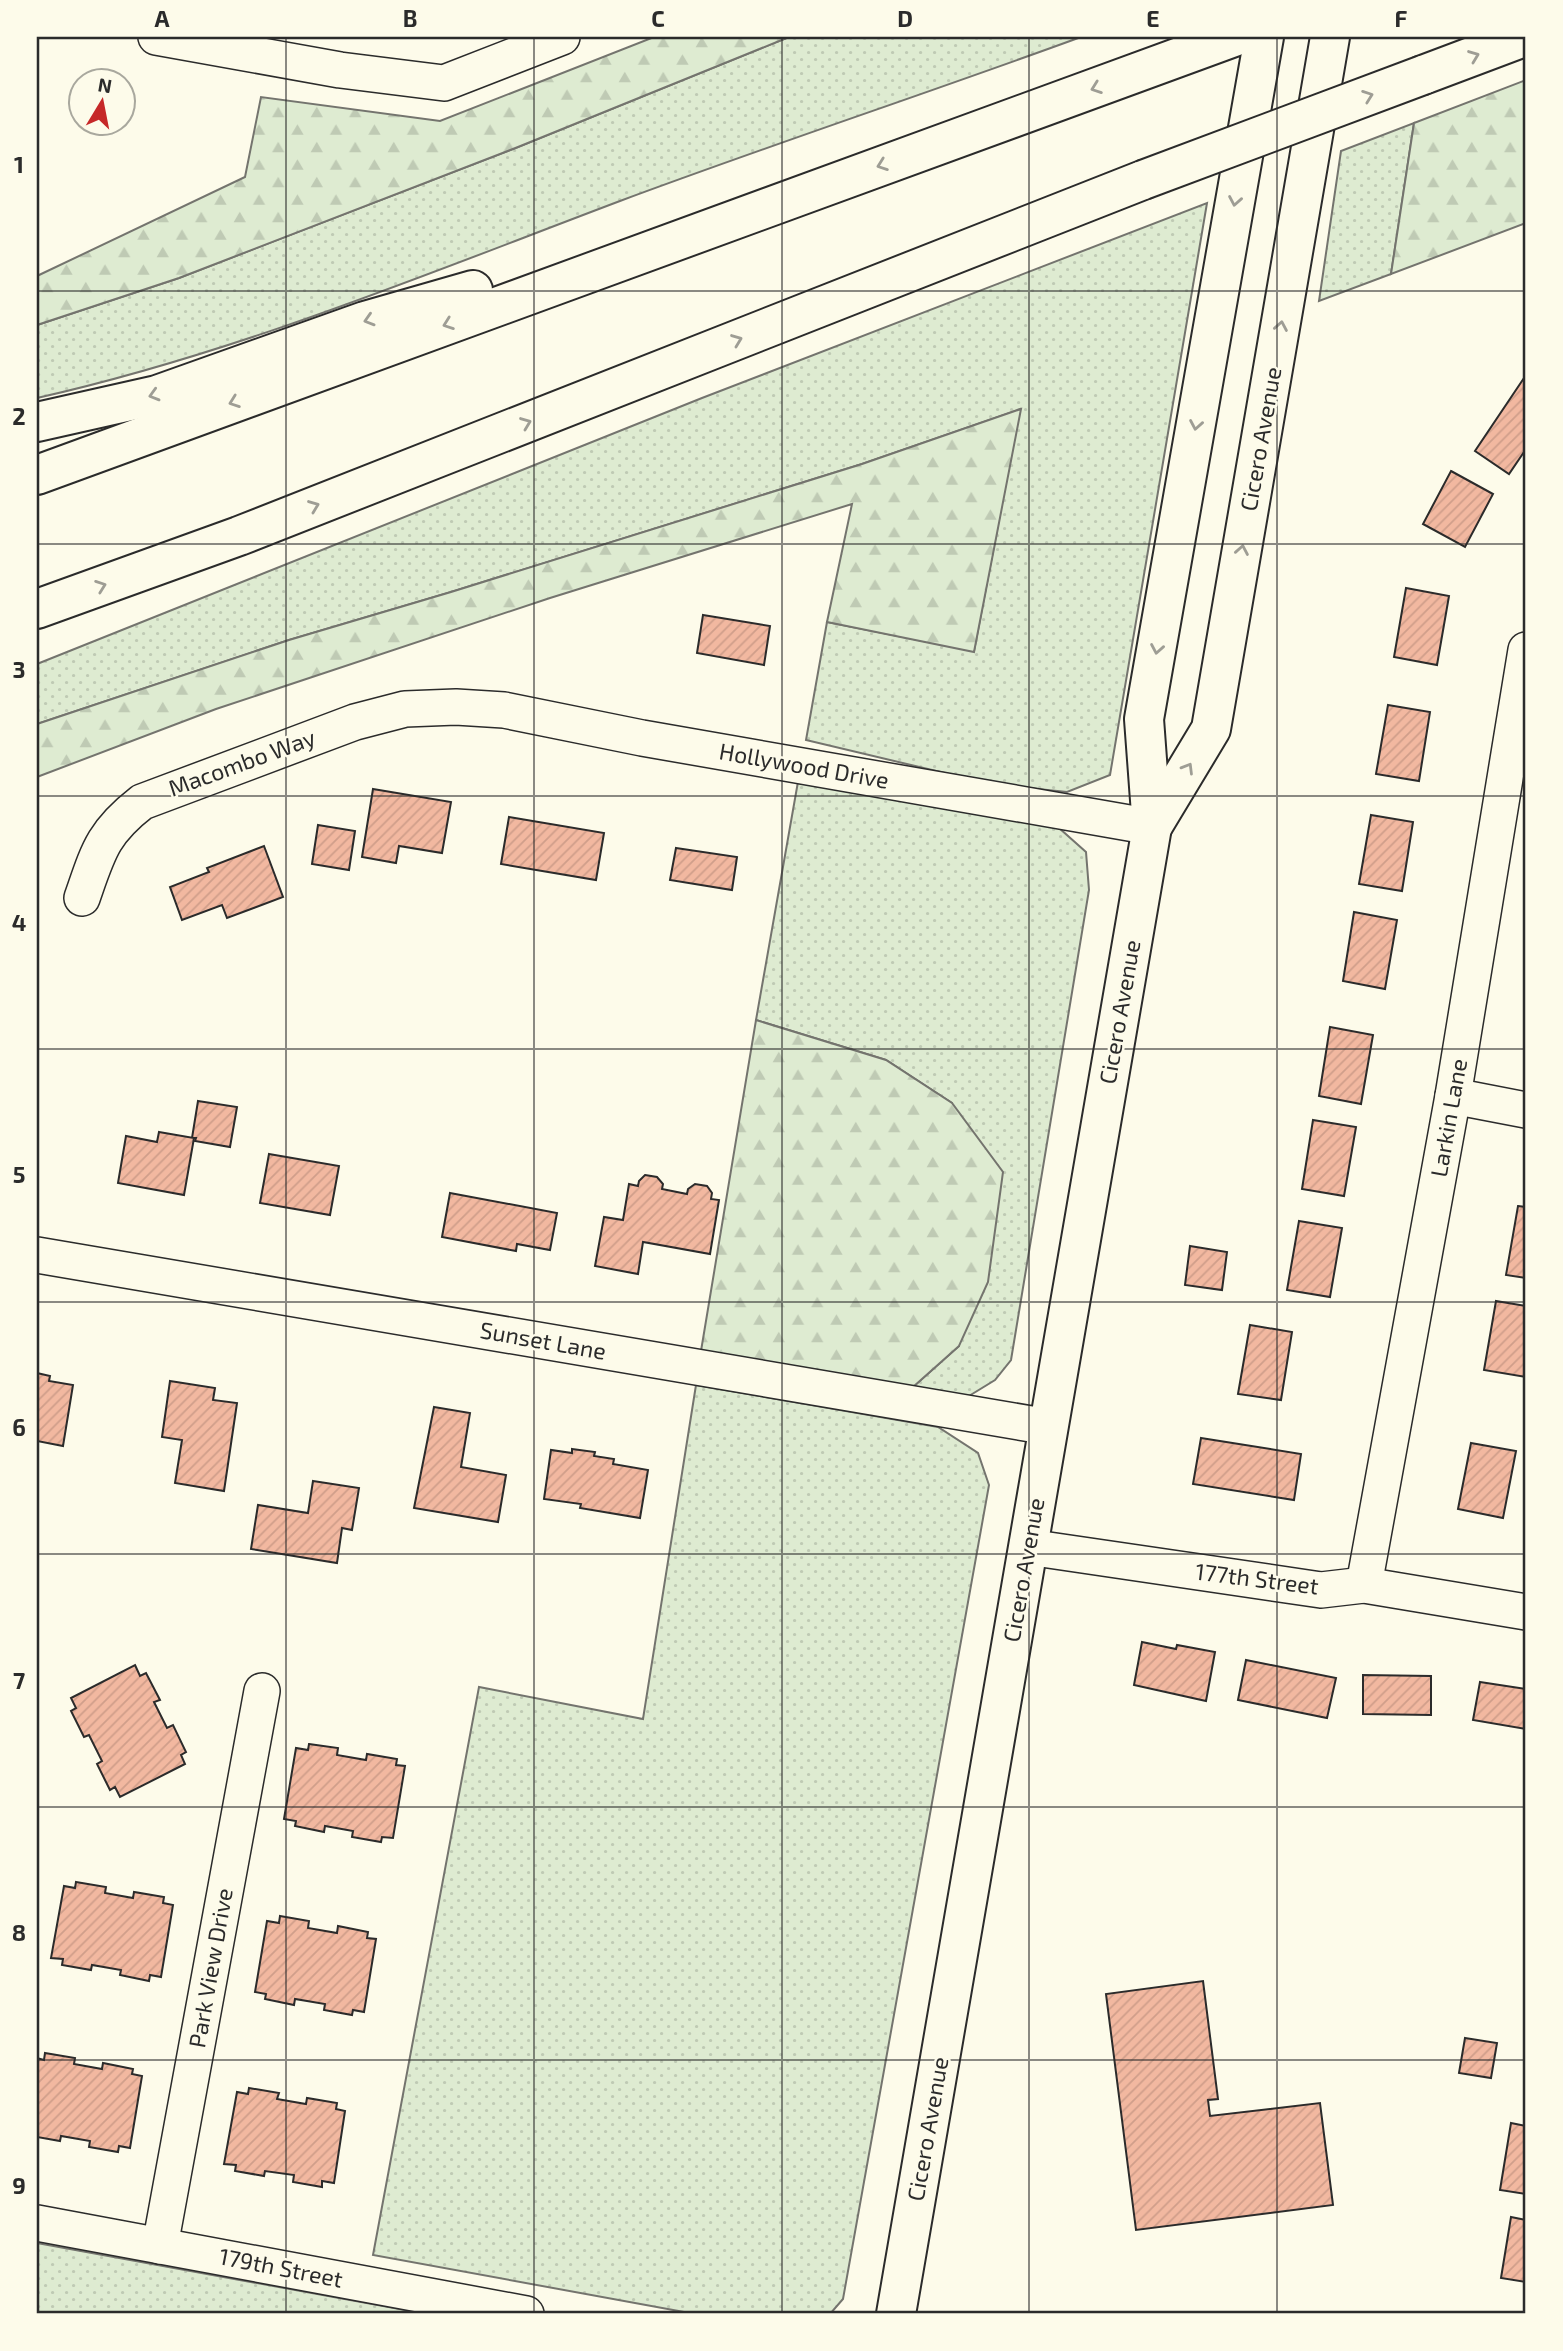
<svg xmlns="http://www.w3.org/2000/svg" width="1563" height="2351" viewBox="0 0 1563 2351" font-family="'Exo 2',sans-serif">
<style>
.grass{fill:url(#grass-dots);stroke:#74746e;stroke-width:2}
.forest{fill:url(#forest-firs);stroke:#74746e;stroke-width:2}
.building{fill:url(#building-hatch);stroke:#2b2b2b;stroke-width:2}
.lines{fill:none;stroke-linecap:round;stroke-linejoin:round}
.minor-casing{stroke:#2b2b2b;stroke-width:38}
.major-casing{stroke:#2b2b2b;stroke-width:42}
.highway-casing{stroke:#2b2b2b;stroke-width:42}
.minor{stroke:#fdfbea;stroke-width:35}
.major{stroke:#fdfbea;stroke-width:38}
.highway{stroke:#fdfbea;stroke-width:38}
.highway-bridge-casing{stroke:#2b2b2b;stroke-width:42;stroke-linecap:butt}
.highway-bridge{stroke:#fdfbea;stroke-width:38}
.oneway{stroke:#9e9d94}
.grid{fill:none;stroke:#2b2b2b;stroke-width:2;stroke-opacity:0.55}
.labels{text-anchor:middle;stroke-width:5;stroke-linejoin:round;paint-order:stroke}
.street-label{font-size:23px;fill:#2b2b2b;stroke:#fdfbea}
.neatline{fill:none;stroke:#2b2b2b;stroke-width:2.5}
.grid-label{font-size:23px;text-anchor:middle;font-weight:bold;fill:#2b2b2b}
</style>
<defs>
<pattern id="grass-dots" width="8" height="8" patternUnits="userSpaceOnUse" patternTransform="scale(1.75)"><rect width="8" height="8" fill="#deebd1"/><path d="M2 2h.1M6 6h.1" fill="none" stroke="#bfcab4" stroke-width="1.8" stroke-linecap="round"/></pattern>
<pattern id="forest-firs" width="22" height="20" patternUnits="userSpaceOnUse" patternTransform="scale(1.75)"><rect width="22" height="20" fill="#deebd1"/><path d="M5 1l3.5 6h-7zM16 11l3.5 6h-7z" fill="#bfcab4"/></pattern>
<pattern id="building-hatch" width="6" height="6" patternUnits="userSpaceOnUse" patternTransform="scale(1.75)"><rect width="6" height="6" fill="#f2b8a0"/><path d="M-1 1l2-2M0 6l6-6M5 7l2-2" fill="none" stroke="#d09e8a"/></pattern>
</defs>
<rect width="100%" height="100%" fill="#fdfbea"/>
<!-- grass -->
<g class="grass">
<path d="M789,37H1081C928,93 773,144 620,201C429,273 237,353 37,398V325L179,278L518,147Z"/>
<polygon points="1414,123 1391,274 1319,301 1341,151"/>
<polygon points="1207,203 1110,775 1067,792 991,784 806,740 827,622 974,651 1020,409 862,464 451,592 289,640 37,724 37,664 702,398"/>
<polygon points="799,776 1059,828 1086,852 1089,890 1011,1360 995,1380 964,1399 913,1387 959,1346 952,1103 886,1060 756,1020"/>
<polygon points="696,1385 938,1427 978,1453 989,1485 843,2299 830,2314 695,2314 373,2255 479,1687 643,1719"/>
<polygon points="37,2243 427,2314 37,2314"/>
</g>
<!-- forest -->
<g class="forest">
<polygon points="654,37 789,37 518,147 179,278 37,325 37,276 245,177 261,97 440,121"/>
<polygon points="1526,80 1526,223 1391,274 1414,123"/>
<polygon points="1021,409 974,652 827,622 852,504 550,598 216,709 37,777 37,724 289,640 451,592 862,464"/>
<polygon points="756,1020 886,1060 952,1103 1003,1172 988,1282 959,1346 913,1387 701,1351"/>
</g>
<!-- building -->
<g class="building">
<polygon points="1526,375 1526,449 1509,474 1475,451"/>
<polygon points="1451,471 1493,494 1465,547 1423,524"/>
<polygon points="1406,588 1449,596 1437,665 1394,657"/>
<polygon points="703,615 770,626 764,665 697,653"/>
<polygon points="1388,705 1430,712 1419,781 1376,774"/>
<polygon points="373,789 451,802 442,853 399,846 396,863 362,857"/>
<polygon points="1371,815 1413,822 1402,891 1359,884"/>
<polygon points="509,817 604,833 596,880 501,864"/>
<polygon points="318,825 355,831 349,870 312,864"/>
<polygon points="264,846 283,897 227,918 222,905 182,920 170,887 209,872 207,868"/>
<polygon points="676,848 737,857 732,890 670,880"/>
<polygon points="1354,912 1397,920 1385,989 1343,981"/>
<polygon points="1330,1027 1373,1035 1361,1104 1319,1096"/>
<polygon points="198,1101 237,1107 230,1147 195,1141 196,1138 192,1138"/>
<polygon points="1313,1120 1356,1127 1344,1196 1302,1189"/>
<polygon points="159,1132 194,1138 184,1195 118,1183 126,1136 157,1142"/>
<polygon points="269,1154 339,1166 330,1215 260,1203"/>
<polygon points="645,1175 657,1177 663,1184 662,1189 687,1194 688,1189 695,1184 707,1186 712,1193 711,1199 719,1200 710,1254 643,1242 638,1274 595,1266 604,1217 623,1220 629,1184 638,1186 639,1181"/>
<polygon points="450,1193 557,1213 550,1250 517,1244 516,1251 442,1237"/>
<polygon points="1518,1206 1526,1207 1526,1278 1506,1275"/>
<polygon points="1299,1221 1342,1228 1330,1297 1287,1290"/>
<polygon points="1190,1246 1227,1252 1222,1290 1185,1285"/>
<polygon points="1496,1301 1526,1306 1526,1377 1484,1370"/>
<polygon points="1250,1325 1292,1332 1281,1400 1238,1394"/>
<polygon points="37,1373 50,1376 49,1381 73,1385 63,1446 37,1441"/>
<polygon points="170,1381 215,1388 213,1400 237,1403 224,1491 175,1483 182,1440 162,1437"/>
<polygon points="434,1407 470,1413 461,1467 506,1475 498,1522 414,1508"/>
<polygon points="1201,1438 1301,1454 1294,1500 1193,1484"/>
<polygon points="1471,1443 1516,1451 1503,1518 1458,1509"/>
<polygon points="572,1449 595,1452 594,1456 614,1459 613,1464 648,1470 640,1518 580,1508 581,1504 544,1499 551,1450 572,1453"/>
<polygon points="313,1481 359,1488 352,1530 342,1528 337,1563 251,1549 258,1505 308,1513"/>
<polygon points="1142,1642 1176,1649 1177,1645 1215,1652 1206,1701 1134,1685"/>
<polygon points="1246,1660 1336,1678 1327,1718 1238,1700"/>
<polygon points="135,1665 140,1676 146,1673 160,1700 154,1702 167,1728 173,1725 186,1752 181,1755 185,1764 120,1797 115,1787 110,1790 97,1764 102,1761 89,1735 84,1737 71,1711 76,1708 71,1698"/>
<polygon points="1363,1675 1431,1676 1431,1715 1363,1714"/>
<polygon points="1480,1682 1526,1689 1526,1729 1473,1720"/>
<polygon points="309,1744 338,1748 337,1755 366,1760 367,1754 397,1759 396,1765 405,1766 393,1838 382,1837 381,1842 352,1837 353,1831 325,1826 324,1832 295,1826 296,1821 284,1819 296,1748 308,1750"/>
<polygon points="76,1882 106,1887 105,1893 133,1898 134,1892 164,1897 163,1903 173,1905 161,1977 150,1975 149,1981 120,1975 121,1970 92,1965 91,1970 62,1965 63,1959 51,1958 64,1886 75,1888"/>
<polygon points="280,1916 309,1921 308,1928 337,1933 338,1926 368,1932 367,1938 376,1939 364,2012 353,2010 352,2015 324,2010 325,2004 295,1999 294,2005 265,1999 266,1994 255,1992 267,1921 279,1923"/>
<polygon points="1203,1981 1218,2099 1208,2100 1210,2116 1320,2103 1333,2205 1136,2230 1106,1994"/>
<polygon points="1465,2038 1497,2043 1491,2078 1459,2073"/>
<polygon points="45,2053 75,2058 74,2064 102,2069 103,2063 133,2069 132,2074 142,2076 130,2148 119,2146 118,2152 89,2147 90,2141 61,2136 60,2141 37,2137 37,2058 44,2060"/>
<polygon points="249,2088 279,2093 277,2099 306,2104 307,2098 337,2103 336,2109 345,2111 334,2183 322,2181 322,2187 293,2182 294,2175 265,2171 264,2176 235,2171 236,2165 224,2164 237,2092 248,2094"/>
<polygon points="1511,2123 1526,2126 1526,2194 1500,2190"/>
<polygon points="1511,2217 1526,2220 1526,2282 1501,2278"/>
</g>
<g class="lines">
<defs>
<g id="minor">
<polyline points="156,37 340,70 444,83 562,37"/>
<path d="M82,898C98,852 102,833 142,802L355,722L405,709L456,707L504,710L642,738L1152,827"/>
<polyline points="1453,1096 1526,1110"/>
<polyline points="37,1255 1049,1427"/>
<polyline points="1028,1547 1321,1590 1364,1585 1526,1612"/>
<polyline points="1364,1585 1453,1096 1526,650"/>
<polyline points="37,2223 526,2314"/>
<polyline points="160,2246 262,1691"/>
</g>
<g id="major">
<polyline points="1152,827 1211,729 1330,37"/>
<polyline points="896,2314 1152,827 1144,719 1264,37"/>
</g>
<g id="highway">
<polyline points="1423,75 1524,37"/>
<polyline points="37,422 157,395 365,321 473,290"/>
<polyline points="37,475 1234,37"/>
<polyline points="37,609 239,536 1143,180"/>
</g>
</defs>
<!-- minor casing -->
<use href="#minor" class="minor-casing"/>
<!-- major casing -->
<use href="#major" class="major-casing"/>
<!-- highway casing -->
<use href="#highway" class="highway-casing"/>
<!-- minor -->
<use href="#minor" class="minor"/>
<!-- major -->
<use href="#major" class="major"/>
<!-- highway -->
<use href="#highway" class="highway"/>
<defs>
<polyline id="highway-bridge" points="1143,180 1423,75"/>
</defs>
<!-- highway-bridge casing -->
<use href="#highway-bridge" class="highway-bridge-casing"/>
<!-- highway-bridge -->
<use href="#highway-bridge" class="highway-bridge"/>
</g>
<!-- one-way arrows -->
<defs><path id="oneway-chevron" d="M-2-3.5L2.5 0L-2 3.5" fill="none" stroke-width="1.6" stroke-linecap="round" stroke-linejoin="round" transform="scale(1.75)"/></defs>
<g class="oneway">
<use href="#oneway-chevron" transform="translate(1474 56) rotate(-21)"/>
<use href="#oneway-chevron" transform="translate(1096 88) rotate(160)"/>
<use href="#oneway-chevron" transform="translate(1368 96) rotate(-20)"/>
<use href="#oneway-chevron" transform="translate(882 165) rotate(160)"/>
<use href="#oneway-chevron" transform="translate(1235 201) rotate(100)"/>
<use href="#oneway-chevron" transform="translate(369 320) rotate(163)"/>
<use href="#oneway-chevron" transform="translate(448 324) rotate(160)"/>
<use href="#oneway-chevron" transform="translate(1281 326) rotate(-80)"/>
<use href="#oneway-chevron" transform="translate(737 340) rotate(-21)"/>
<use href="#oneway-chevron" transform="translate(154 395) rotate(164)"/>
<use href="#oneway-chevron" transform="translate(234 402) rotate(160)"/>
<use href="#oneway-chevron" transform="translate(526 423) rotate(-21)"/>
<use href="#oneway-chevron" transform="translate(1196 425) rotate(100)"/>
<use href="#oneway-chevron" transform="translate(314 506) rotate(-21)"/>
<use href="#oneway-chevron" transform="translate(1242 550) rotate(-80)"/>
<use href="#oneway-chevron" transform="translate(101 586) rotate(-20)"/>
<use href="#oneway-chevron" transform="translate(1157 649) rotate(100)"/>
<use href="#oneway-chevron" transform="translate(1188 768) rotate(-59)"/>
</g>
<!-- grid -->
<path class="grid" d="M286,37V2314M534,37V2314M782,37V2314M1029,37V2314M1277,37V2314M37,291H1526M37,544H1526M37,796H1526M37,1049H1526M37,1302H1526M37,1554H1526M37,1807H1526M37,2060H1526"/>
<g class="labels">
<!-- street labels -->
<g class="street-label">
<text transform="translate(1261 439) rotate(-80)" y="8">Cicero Avenue</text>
<text transform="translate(242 763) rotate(-20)" y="8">Macombo Way</text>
<text transform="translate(804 766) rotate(10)" y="8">Hollywood Drive</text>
<text transform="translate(1120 1012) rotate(-80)" y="8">Cicero Avenue</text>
<text transform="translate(1449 1118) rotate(-80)" y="8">Larkin Lane</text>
<text transform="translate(543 1341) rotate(10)" y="8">Sunset Lane</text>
<text transform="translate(1024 1570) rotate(-80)" y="8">Cicero Avenue</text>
<text transform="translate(1257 1579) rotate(7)" y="8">177th Street</text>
<text transform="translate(211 1968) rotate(-80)" y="8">Park View Drive</text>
<text transform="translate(928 2129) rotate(-80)" y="8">Cicero Avenue</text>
<text transform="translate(281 2268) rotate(11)" y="8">179th Street</text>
</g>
</g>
<!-- border -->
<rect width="1563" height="2351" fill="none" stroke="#fdfbea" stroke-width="77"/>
<!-- north arrow -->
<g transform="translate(102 102) rotate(10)"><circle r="33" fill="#fdfbea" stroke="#a9a89e" stroke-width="2"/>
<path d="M0-5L12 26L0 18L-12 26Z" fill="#c62828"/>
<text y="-10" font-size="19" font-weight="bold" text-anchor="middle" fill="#2b2b2b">N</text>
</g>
<rect x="38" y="38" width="1486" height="2274" class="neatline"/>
<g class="grid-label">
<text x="162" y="27">A</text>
<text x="410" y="27">B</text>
<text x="658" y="27">C</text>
<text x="905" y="27">D</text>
<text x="1153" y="27">E</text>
<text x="1401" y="27">F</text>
<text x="19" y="173">1</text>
<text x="19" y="425">2</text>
<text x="19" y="678">3</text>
<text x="19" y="931">4</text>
<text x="19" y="1183">5</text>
<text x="19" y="1436">6</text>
<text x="19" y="1689">7</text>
<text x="19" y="1941">8</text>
<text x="19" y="2194">9</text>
</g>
</svg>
